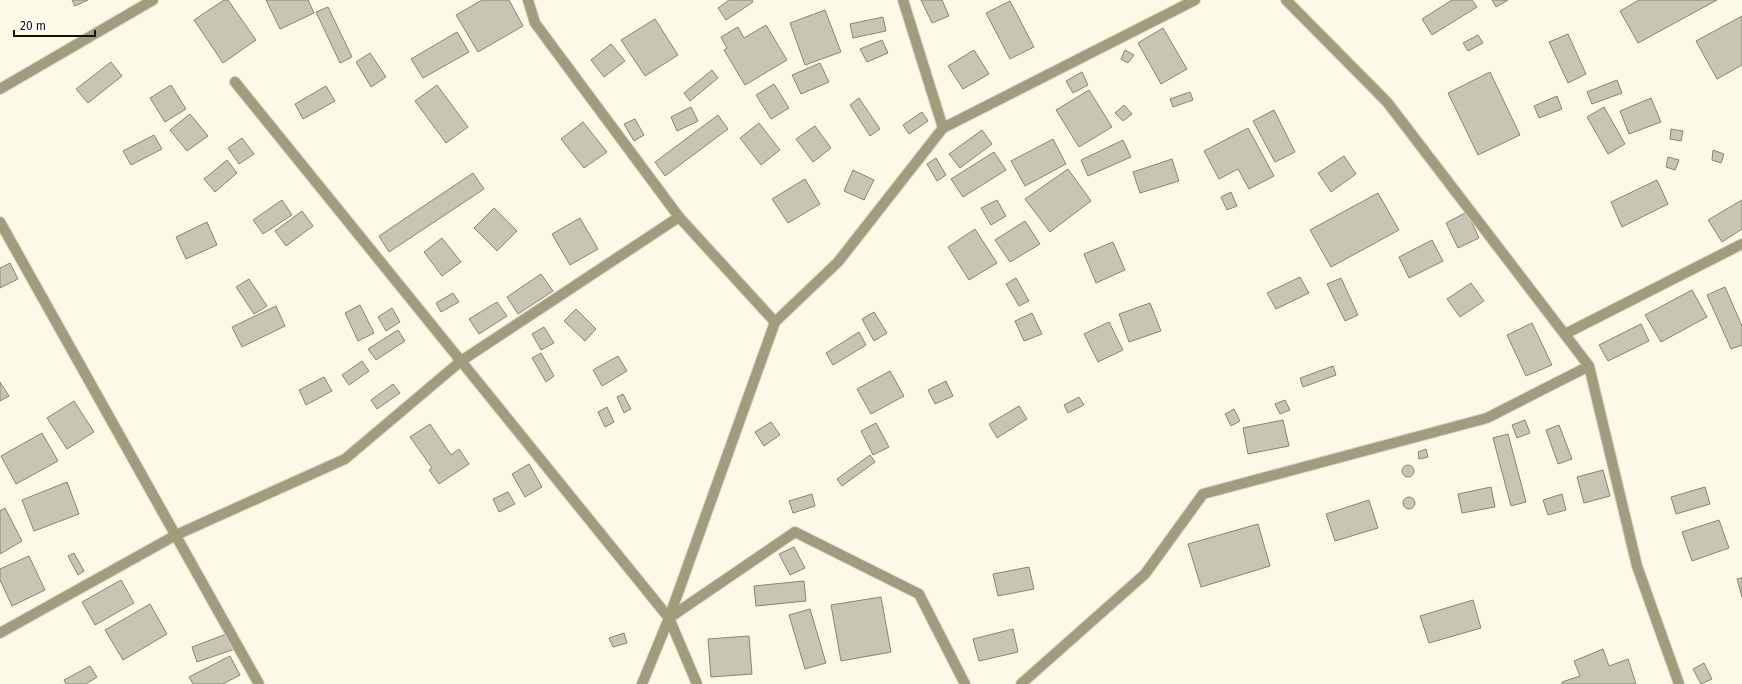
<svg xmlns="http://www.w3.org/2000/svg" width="1742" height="684" viewBox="0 0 1742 684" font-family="'Fira Sans',sans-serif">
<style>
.building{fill:#c8c5b4;stroke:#888575}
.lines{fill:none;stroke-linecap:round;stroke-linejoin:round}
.street-casing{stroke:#d7d4c4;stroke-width:12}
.street{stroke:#a19c7e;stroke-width:10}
</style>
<rect width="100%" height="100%" fill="#fcf9e7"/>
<!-- building -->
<g class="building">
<polygon points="72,0 88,0 75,6"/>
<polygon points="224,0 228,0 256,40 223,63 194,20"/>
<polygon points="266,0 308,0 314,13 280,29"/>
<polygon points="482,0 509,0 523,26 478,52 456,15"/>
<polygon points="729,0 752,0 753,2 726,20 718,8"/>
<polygon points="921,0 942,0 949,16 932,23"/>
<polygon points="1452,0 1472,0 1477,7 1432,35 1422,19"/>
<polygon points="1492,0 1508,0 1496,7"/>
<polygon points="1639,0 1717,0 1638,43 1620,11"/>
<polygon points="1010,1 1034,47 1010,59 986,13"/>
<polygon points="328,7 352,57 340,63 316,12"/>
<polygon points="825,10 841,52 805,65 790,23"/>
<polygon points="1742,16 1742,65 1717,79 1696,41"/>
<polygon points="883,17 886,31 853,38 850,24"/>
<polygon points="655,19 678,55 645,76 621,40"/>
<polygon points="766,25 787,60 745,85 724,50 727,48 721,37 738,27 744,38"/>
<polygon points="1163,28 1187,69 1161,84 1138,43"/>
<polygon points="457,32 469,52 423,78 411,59"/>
<polygon points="1568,34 1586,74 1568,83 1549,42"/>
<polygon points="1478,35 1483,43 1468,51 1463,43"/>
<polygon points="882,40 888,53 867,62 860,49"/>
<polygon points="611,44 625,61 604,77 591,60"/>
<polygon points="974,50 989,74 963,89 948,66"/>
<polygon points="1125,50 1134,55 1128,63 1121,59"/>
<polygon points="370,53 386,77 371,87 356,62"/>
<polygon points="111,62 122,76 88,103 76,89"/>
<polygon points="820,63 829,82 801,94 792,75"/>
<polygon points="712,70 718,78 690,101 684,93"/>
<polygon points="1082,72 1088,85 1073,93 1066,81"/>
<polygon points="1490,72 1520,135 1478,155 1448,93"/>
<polygon points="1617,80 1622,93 1592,104 1587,92"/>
<polygon points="774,84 789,108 771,119 756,95"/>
<polygon points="171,85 186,109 165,122 150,98"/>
<polygon points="437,85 468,127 446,143 415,101"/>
<polygon points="326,86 335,101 303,119 295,104"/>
<polygon points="1089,90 1112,127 1079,147 1056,110"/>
<polygon points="1190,92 1193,100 1173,107 1170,99"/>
<polygon points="1557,96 1562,109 1539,118 1534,106"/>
<polygon points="859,98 880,129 870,136 850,105"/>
<polygon points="1651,98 1661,122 1629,134 1620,111"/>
<polygon points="1124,105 1132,114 1123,121 1115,113"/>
<polygon points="691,107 698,121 677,131 671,117"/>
<polygon points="1604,107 1625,144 1608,154 1587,117"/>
<polygon points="1274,110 1295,152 1275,162 1253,121"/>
<polygon points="922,112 928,121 909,134 903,125"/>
<polygon points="190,114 208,136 187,151 170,130"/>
<polygon points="718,115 728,129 665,176 655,162"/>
<polygon points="635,119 644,135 634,141 624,124"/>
<polygon points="583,122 607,152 584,168 561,139"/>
<polygon points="759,123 780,150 761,165 740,138"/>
<polygon points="815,126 831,148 813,162 796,139"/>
<polygon points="1248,128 1274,176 1249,189 1238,169 1219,179 1204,151"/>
<polygon points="1671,129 1683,131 1681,141 1670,139"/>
<polygon points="982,130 992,144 960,168 949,154"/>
<polygon points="154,135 162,149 131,165 123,151"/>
<polygon points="242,138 254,154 239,164 228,148"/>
<polygon points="1053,139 1066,164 1025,186 1011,161"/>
<polygon points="1123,140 1131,157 1088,176 1081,160"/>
<polygon points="1713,150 1724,154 1721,163 1712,160"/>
<polygon points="994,152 1006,170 963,197 951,179"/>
<polygon points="1344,156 1356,174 1331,192 1318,173"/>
<polygon points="1668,157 1679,160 1675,170 1666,167"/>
<polygon points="936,158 946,175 937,181 927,164"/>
<polygon points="1172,159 1179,181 1140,193 1133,172"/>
<polygon points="227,160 237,173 215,192 204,179"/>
<polygon points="1068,169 1091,201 1050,232 1025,199"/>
<polygon points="853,170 874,180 864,200 844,191"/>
<polygon points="473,173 484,189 389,252 379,236"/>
<polygon points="805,179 820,204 788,223 772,199"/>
<polygon points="1657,180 1668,204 1622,227 1611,202"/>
<polygon points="1231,192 1237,206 1227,210 1221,197"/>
<polygon points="1378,193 1399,230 1331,267 1310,230"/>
<polygon points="282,200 292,215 263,234 253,220"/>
<polygon points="997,200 1006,216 991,225 981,208"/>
<polygon points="1742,200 1742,229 1722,242 1708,220"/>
<polygon points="494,208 517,231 497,251 474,228"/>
<polygon points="302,211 313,226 286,246 275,231"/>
<polygon points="1467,212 1479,238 1458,248 1446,223"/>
<polygon points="580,218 598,249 570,265 552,234"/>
<polygon points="1025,221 1040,244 1010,262 995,240"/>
<polygon points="207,222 217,245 186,259 176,237"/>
<polygon points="975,229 997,263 969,280 948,247"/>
<polygon points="442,238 461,262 442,276 424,252"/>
<polygon points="1432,240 1443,261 1409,278 1399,257"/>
<polygon points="1113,242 1125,270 1096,283 1084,254"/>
<polygon points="10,263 18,279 0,288 0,268"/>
<polygon points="541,274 553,291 518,314 507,297"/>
<polygon points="1300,277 1309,293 1276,309 1267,293"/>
<polygon points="1016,278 1029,301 1019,306 1006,284"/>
<polygon points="1341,278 1358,315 1345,321 1327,284"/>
<polygon points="249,279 267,306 254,314 236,287"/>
<polygon points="1471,283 1484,301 1460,317 1447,299"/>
<polygon points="1725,287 1742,326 1742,345 1731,349 1707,295"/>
<polygon points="1692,290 1707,317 1661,342 1645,315"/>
<polygon points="453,293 459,302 441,312 436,303"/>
<polygon points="497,302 507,316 479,334 469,319"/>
<polygon points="1150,303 1161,331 1129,342 1119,314"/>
<polygon points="360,305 374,333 358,341 345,313"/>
<polygon points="276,306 285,326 242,347 232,327"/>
<polygon points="392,308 400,322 386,331 378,317"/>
<polygon points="576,309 596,329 585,341 564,321"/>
<polygon points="874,312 887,333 874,341 862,319"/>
<polygon points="1032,313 1042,334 1024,341 1015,321"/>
<polygon points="1109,322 1123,350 1098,362 1084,334"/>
<polygon points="1532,323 1552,365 1526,376 1507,335"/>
<polygon points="1641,324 1649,341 1608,361 1599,345"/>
<polygon points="544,327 554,343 541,350 532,334"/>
<polygon points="398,330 405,341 376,360 368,349"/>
<polygon points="859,332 866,345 833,365 826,353"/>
<polygon points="541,353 554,376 546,382 532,358"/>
<polygon points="618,356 627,371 602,386 593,370"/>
<polygon points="362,361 369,371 349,385 342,375"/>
<polygon points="1333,366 1336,375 1303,387 1300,378"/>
<polygon points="890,371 904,396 871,414 857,389"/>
<polygon points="324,377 332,391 306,405 299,390"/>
<polygon points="946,381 953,396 935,404 928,390"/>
<polygon points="0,382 9,396 0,401"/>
<polygon points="393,384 400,393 377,409 371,400"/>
<polygon points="623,394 631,409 624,413 617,397"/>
<polygon points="1079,397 1084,405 1068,413 1064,405"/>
<polygon points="1285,400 1290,410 1280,414 1275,404"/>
<polygon points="74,401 94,432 67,449 47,418"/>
<polygon points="1019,406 1027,419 997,438 989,424"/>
<polygon points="607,407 614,422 605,427 598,412"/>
<polygon points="1234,409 1240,421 1231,426 1225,414"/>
<polygon points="1283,420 1289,446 1248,454 1243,428"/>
<polygon points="1525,420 1530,433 1517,438 1512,425"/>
<polygon points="771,422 780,435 764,446 755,432"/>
<polygon points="876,423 889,447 873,455 861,431"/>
<polygon points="430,424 451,455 459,449 469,464 439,484 429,470 432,468 410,437"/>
<polygon points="1559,425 1572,459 1558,464 1546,430"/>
<polygon points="42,433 58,461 16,484 1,456"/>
<polygon points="1508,434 1526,502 1511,506 1493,438"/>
<polygon points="1426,449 1428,457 1419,459 1418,452"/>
<polygon points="870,455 875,462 842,486 837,479"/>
<polygon points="529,464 542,487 525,497 512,474"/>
<circle cx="1408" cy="471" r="6"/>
<polygon points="1603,470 1610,496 1584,503 1577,477"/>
<polygon points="67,482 79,514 34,531 22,500"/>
<polygon points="1491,487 1495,507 1462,513 1458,494"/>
<polygon points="1705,487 1710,504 1676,514 1671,497"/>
<polygon points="508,492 515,504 499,512 493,499"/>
<polygon points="812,494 815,506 793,513 789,501"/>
<polygon points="1562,494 1566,510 1548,515 1543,500"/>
<circle cx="1409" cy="503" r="6"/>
<polygon points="1369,500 1378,528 1335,541 1326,514"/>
<polygon points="5,508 22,541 0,554 0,511"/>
<polygon points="1719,520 1729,548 1692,561 1682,532"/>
<polygon points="1258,524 1270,566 1201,587 1188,544"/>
<polygon points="794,547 805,568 790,575 779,554"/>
<polygon points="74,553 84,571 78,575 68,556"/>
<polygon points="29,556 45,590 12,606 0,580 0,569"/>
<polygon points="1029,567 1034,589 998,596 993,574"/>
<polygon points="1742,578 1742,597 1737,579"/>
<polygon points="121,580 134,603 95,625 82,602"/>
<polygon points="804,581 806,601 756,606 754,586"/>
<polygon points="881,597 891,652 841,661 831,605"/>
<polygon points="1473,600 1481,628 1429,643 1420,616"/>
<polygon points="150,604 167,634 123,660 105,630"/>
<polygon points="810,609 826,663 805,669 789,615"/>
<polygon points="1013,629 1018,652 979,661 973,639"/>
<polygon points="229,633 235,649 197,662 192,647"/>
<polygon points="624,633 627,643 613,647 609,638"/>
<polygon points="749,636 752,674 711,677 708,639"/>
<polygon points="1603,649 1609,666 1628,659 1636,684 1562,684 1562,682 1580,676 1574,661"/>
<polygon points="230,656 240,675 223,684 193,684 189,677"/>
<polygon points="1704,663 1712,679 1701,684 1693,669"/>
<polygon points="90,666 97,677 86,684 66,684 64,680"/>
</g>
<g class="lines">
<defs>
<g id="street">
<polyline points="528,0 535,23 679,217"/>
<polyline points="1286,0 1387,102 1589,366 1637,566 1679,684"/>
<polyline points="235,82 669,618 697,684"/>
<polyline points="0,89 153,0"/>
<polyline points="943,128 1195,0"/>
<polyline points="0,222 259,684"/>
<polyline points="775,322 838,262 943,128 903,0"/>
<polyline points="1565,334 1742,244"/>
<polyline points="669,618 795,532 919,594 965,684"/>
<polyline points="0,633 176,535 345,459 461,361 679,217 775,322 669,618 642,684"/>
<polyline points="1021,684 1145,574 1203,494 1487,418 1589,366"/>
</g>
</defs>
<!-- street casing -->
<use href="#street" class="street-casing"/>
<!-- street -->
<use href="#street" class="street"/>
</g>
<!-- scale -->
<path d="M14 30v6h81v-6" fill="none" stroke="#12110b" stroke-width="2"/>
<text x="20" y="30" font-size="12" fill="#12110b" stroke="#ffffff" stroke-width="3" paint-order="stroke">20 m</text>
</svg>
